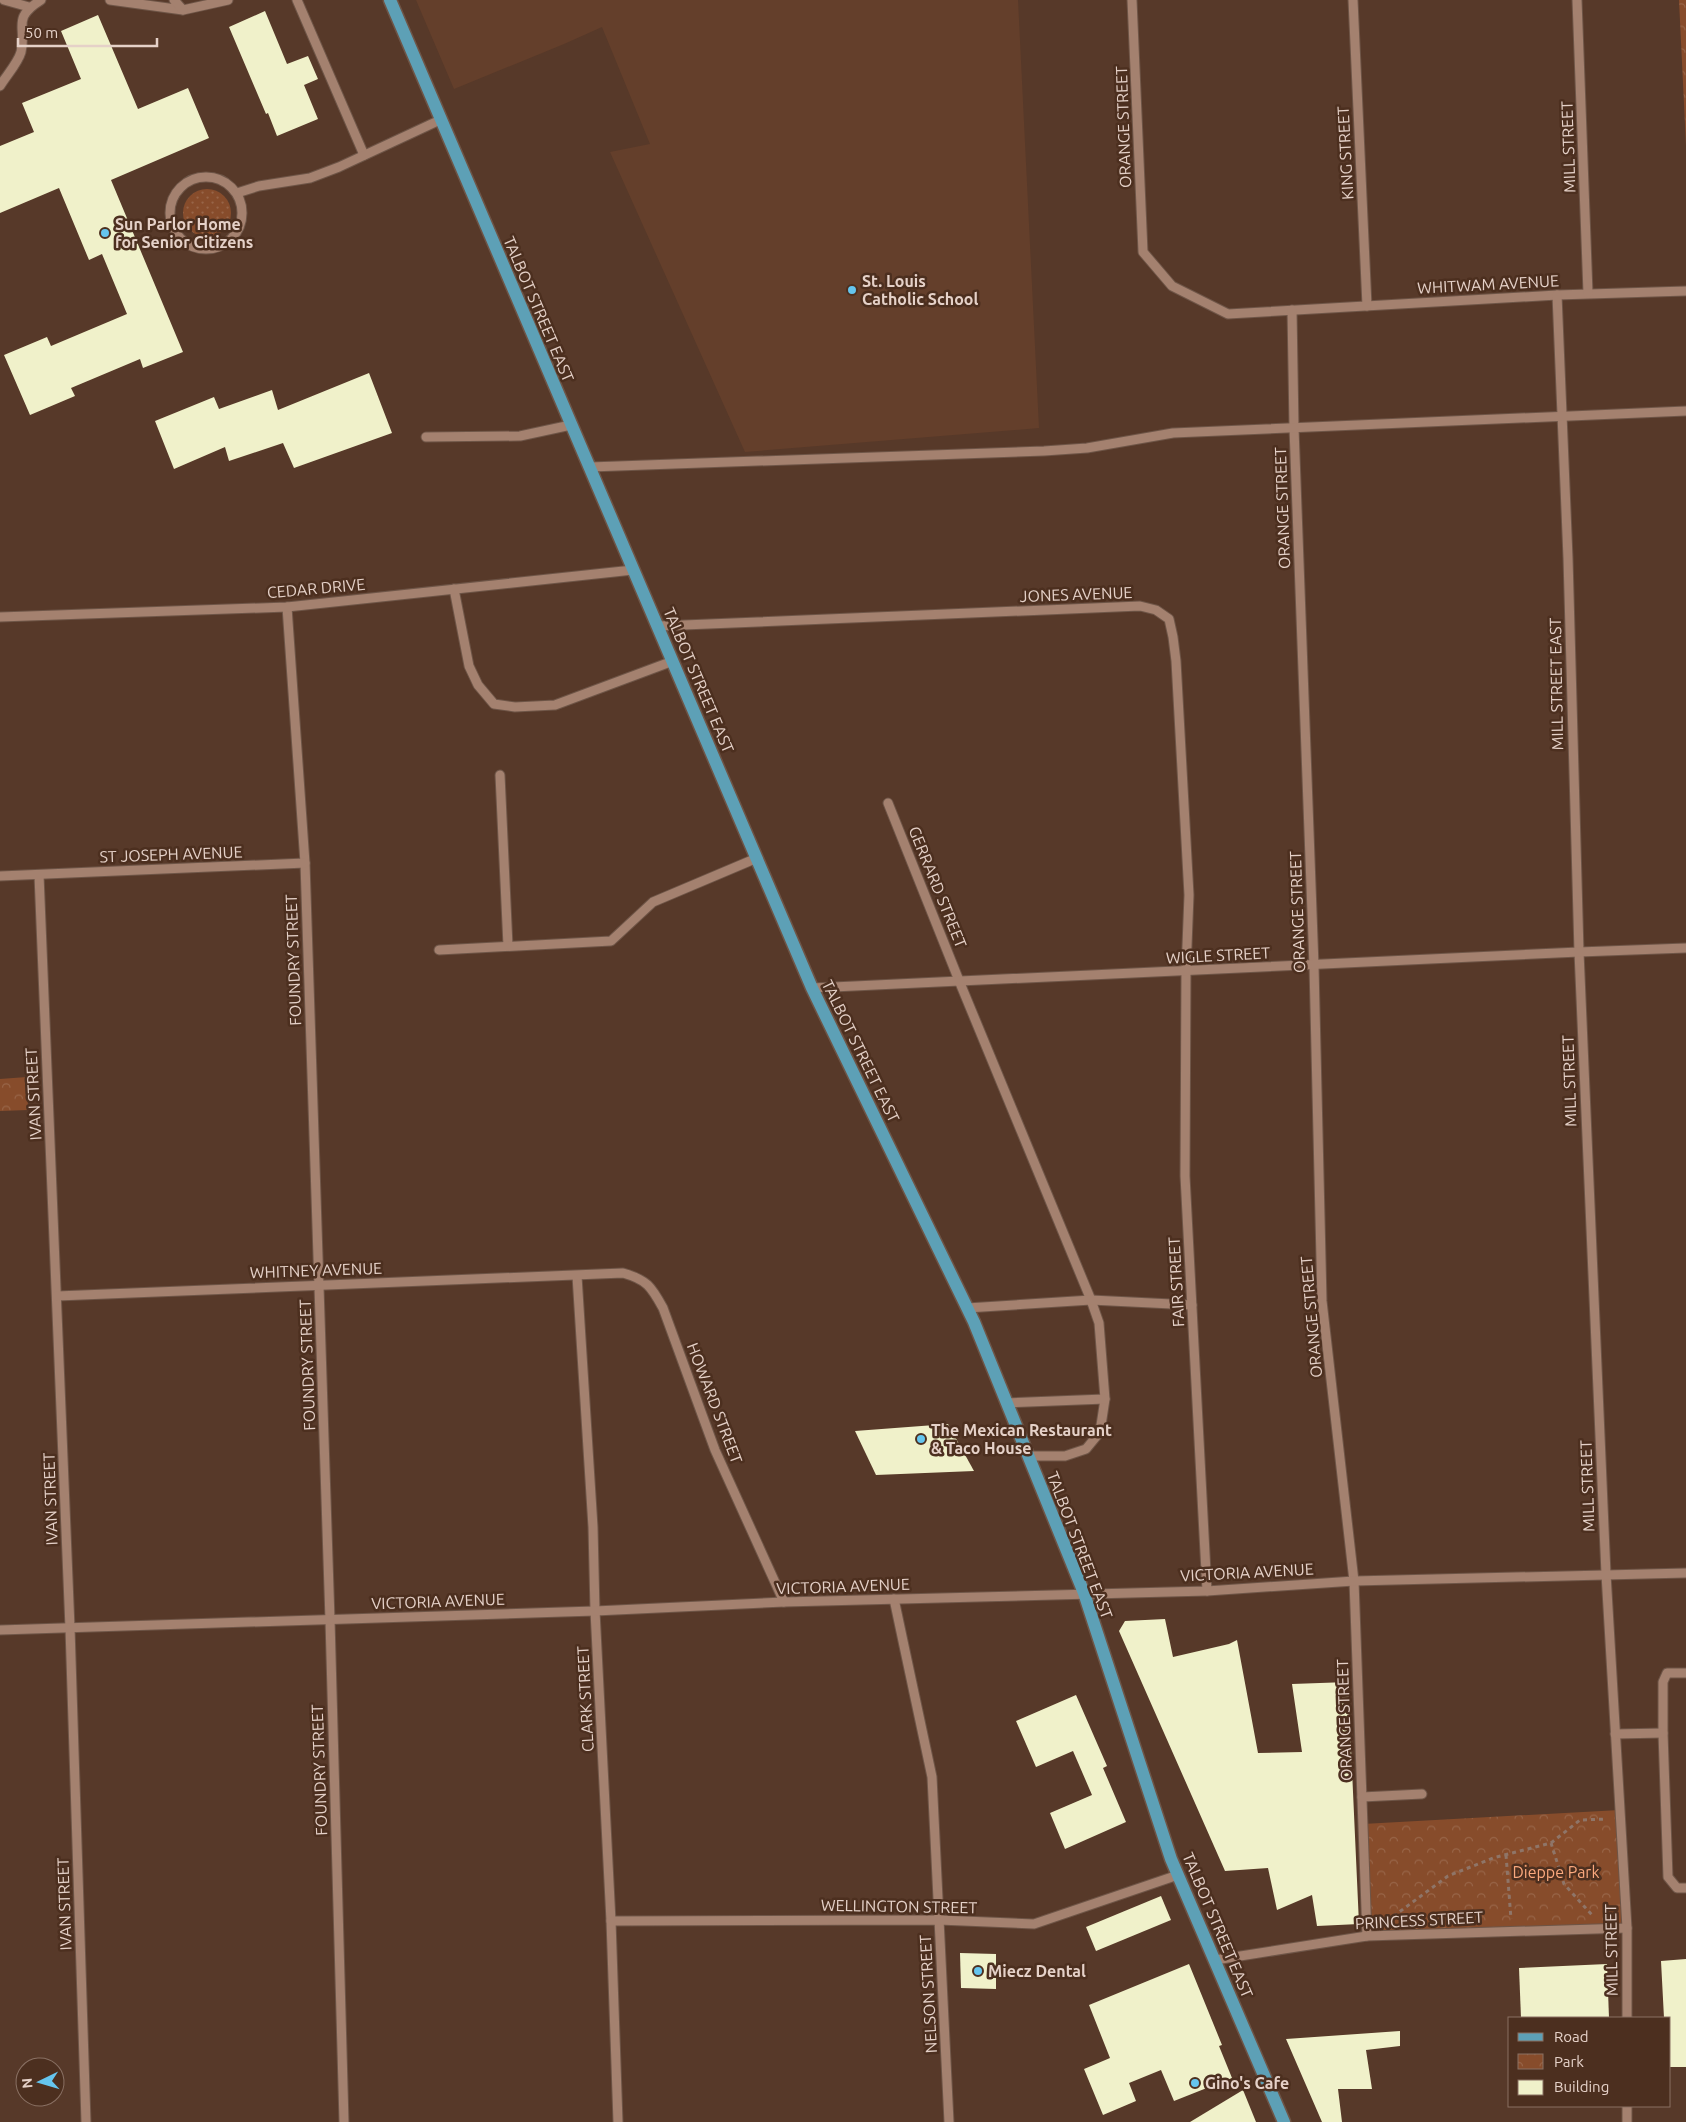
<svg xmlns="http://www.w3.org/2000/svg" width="1686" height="2122" viewBox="0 0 1686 2122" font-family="Ubuntu,sans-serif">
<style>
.built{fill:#643f2b}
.grass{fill:url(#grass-dots)}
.park{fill:url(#park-crowns)}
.building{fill:#f0f1ca}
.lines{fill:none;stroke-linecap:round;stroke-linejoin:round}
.minor-casing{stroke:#6e5547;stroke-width:11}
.major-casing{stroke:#6e5547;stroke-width:15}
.path{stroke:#8f7568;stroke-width:3;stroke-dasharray:4 4;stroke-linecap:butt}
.minor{stroke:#a4816f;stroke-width:9}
.major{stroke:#5da0b6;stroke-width:12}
.poi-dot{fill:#65c5ee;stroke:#4c2f1f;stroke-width:2}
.labels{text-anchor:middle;stroke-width:5;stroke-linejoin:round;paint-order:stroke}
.street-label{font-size:16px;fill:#e5d1c8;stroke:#4c2f1f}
.poi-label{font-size:16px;font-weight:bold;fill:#e5d1c8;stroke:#4c2f1f;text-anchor:start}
.park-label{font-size:16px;fill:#fba97e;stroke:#4c2f1f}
</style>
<defs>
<pattern id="grass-dots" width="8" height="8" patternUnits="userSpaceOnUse" patternTransform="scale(1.25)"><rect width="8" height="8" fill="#874c2b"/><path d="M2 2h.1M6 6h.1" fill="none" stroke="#986548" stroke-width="1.8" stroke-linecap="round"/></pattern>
<pattern id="park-crowns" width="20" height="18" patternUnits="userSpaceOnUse" patternTransform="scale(1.25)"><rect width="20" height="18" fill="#874c2b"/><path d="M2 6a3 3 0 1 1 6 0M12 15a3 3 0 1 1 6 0" fill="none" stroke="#986548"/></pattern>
</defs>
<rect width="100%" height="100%" fill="#573929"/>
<!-- built -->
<polygon class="built" points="416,0 1018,0 1039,428 745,452 610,152 650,144 602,27 564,44 454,89"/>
<!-- grass -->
<circle class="grass" cx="207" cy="213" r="24"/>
<!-- park -->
<g class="park">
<polygon points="1679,0 1686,0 1686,145"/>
<polygon points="27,1077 28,1110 0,1111 0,1079"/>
<polygon points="1620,1810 1627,1928 1367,1936 1363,1824"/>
</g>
<!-- building -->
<g class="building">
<polygon points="265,11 287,64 308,56 318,79 304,85 318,119 277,136 268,113 266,114 229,27"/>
<polygon points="98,15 138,109 188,88 209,138 111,180 183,352 143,368 140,359 71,388 75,396 30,415 4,355 47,337 51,346 127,314 102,254 89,260 59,188 0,213 0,146 34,132 22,103 81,79 61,31"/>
<polygon points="369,373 392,433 294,468 283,443 229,461 225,447 174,469 155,421 214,397 219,409 272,390 278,410"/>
<polygon points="948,1424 974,1471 876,1475 855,1431"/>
<polygon points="1165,1619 1173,1657 1229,1644 1237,1640 1258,1753 1302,1752 1292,1684 1348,1682 1359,1924 1317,1926 1312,1895 1277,1910 1268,1868 1225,1871 1119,1631 1125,1621"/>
<polygon points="1076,1695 1107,1766 1103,1768 1126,1822 1065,1849 1050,1813 1092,1795 1073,1751 1036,1767 1016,1721"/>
<polygon points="1161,1896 1171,1920 1096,1951 1086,1927"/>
<polygon points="960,1953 996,1954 996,1989 961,1988"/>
<polygon points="1686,1959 1686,2067 1670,2067 1670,2018 1664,2018 1661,1961"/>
<polygon points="1189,1964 1222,2045 1219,2046 1232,2078 1174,2101 1161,2070 1129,2083 1136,2101 1103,2115 1084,2069 1110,2058 1089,2005"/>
<polygon points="1607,1964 1609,2018 1521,2018 1519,1968"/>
<polygon points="1400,2031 1400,2046 1366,2050 1372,2089 1338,2089 1342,2122 1322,2122 1286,2039"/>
<polygon points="1243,2090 1256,2122 1190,2122"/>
</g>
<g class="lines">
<defs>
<g id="minor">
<polyline points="4,0 29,7"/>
<polyline points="110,0 183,10 228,0"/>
<polyline points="174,0 183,10"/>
<polyline points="297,0 364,155"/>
<polyline points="1132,0 1143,252 1172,286 1228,314 1557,295 1686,291"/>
<polyline points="1353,0 1367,306"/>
<polyline points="1577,0 1588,293"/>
<path d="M0,86C6,76 18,63 21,52C27,26 11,19 41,0"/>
<circle cx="206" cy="213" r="36"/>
<polyline points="237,193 259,186 310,178 339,167 440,120"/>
<polyline points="1557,295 1568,558 1579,952 1606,1574 1627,1928 1627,2018"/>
<polyline points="1292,310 1294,428 1314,966 1322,1301 1354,1581 1367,1936"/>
<polyline points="426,437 520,436 571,425"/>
<polyline points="590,467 1044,451 1087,448 1173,433 1686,411"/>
<polyline points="454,589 469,666 478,685 494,704 515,707 555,705 673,661"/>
<polyline points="287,607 305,863 330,1620 344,2122"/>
<polyline points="0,617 287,607 633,570"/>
<polyline points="659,626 1140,606 1156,610 1169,619 1173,637 1176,661 1189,895 1186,971 1185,1176 1207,1591"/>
<polyline points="500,775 508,946"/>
<polyline points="888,803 960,983 1091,1300 1099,1323 1105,1399 1100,1432 1086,1449 1065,1456 1028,1456"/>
<polyline points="39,875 70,1628 86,2122"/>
<polyline points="0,876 305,863"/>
<polyline points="439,950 611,941 653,902 757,858"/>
<polyline points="812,988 1579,952 1686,948"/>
<polyline points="577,1276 593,1527 595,1611 611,1921 618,2122"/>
<path d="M57,1296L623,1273C647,1280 651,1286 663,1308L715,1450L784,1602"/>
<polyline points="967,1308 1091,1300 1192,1305"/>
<polyline points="1006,1403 1105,1399"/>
<polyline points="894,1599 932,1777 949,2122"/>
<polyline points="0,1630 595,1611 784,1602 1207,1591 1354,1581 1686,1573"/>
<polyline points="1686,1673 1667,1673 1663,1682 1663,1733 1668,1877 1677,1888 1686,1888"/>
<polyline points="1615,1734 1663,1733"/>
<polyline points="1362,1797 1422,1794"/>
<polyline points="611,1921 939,1920 1034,1924 1178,1875"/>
<polyline points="1215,1960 1367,1936 1627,1928"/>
<polyline points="1627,2106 1627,2122"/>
</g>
<polyline id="major" points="390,0 812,988 974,1322 1084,1593 1171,1859 1284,2122"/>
</defs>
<!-- minor casing -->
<use href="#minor" class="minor-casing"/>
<!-- major casing -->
<use href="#major" class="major-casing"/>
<!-- path -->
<g class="path">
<polyline points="1551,1843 1580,1820 1607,1819"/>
<polyline points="1506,1855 1511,1919"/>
<polyline points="1387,1921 1448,1876 1493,1858 1551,1843 1564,1884 1592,1915"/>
</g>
<!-- minor -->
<use href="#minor" class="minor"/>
<!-- major -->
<use href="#major" class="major"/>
</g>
<!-- markers -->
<g class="poi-dot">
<circle cx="105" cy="233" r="5"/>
<circle cx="852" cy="290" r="5"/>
<circle cx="921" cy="1439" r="5"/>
<circle cx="978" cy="1971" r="5"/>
<circle cx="1195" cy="2083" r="5"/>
</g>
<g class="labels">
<!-- street labels -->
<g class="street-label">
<text transform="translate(1123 127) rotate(-92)" y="6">ORANGE STREET</text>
<text transform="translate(1568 147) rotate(-92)" y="6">MILL STREET</text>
<text transform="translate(1345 153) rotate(-93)" y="6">KING STREET</text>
<text transform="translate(1488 284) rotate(-3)" y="6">WHITWAM AVENUE</text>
<text transform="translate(539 309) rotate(67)" y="6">TALBOT STREET EAST</text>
<text transform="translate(1282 508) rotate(-92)" y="6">ORANGE STREET</text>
<text transform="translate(316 588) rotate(-5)" y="6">CEDAR DRIVE</text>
<text transform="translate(1076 594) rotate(-2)" y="6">JONES AVENUE</text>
<text transform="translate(699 680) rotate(67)" y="6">TALBOT STREET EAST</text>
<text transform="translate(1556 684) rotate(-91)" y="6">MILL STREET EAST</text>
<text transform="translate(171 854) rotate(-2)" y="6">ST JOSEPH AVENUE</text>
<text transform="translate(938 887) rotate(68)" y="6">GERRARD STREET</text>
<text transform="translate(1297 912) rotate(-92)" y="6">ORANGE STREET</text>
<text transform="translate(1218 955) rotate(-3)" y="6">WIGLE STREET</text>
<text transform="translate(293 960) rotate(-92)" y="6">FOUNDRY STREET</text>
<text transform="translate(861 1051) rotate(64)" y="6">TALBOT STREET EAST</text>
<text transform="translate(1569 1081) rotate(-92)" y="6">MILL STREET</text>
<text transform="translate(33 1094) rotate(-93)" y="6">IVAN STREET</text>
<text transform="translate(316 1270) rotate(-2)" y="6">WHITNEY AVENUE</text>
<text transform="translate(1176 1282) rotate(-93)" y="6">FAIR STREET</text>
<text transform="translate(1311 1317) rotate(-95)" y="6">ORANGE STREET</text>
<text transform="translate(307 1365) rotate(-92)" y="6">FOUNDRY STREET</text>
<text transform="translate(715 1403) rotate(69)" y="6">HOWARD STREET</text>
<text transform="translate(1587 1486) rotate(-92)" y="6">MILL STREET</text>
<text transform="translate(50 1499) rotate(-92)" y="6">IVAN STREET</text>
<text transform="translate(1080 1545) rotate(69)" y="6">TALBOT STREET EAST</text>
<text transform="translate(1247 1572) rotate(-3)" y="6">VICTORIA AVENUE</text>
<text transform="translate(843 1586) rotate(-2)" y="6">VICTORIA AVENUE</text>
<text transform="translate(438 1601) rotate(-2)" y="6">VICTORIA AVENUE</text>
<text transform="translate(585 1699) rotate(-93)" y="6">CLARK STREET</text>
<text transform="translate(1344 1720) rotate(-92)" y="6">ORANGE STREET</text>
<text transform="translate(319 1770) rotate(-92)" y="6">FOUNDRY STREET</text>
<text transform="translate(64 1904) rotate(-92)" y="6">IVAN STREET</text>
<text transform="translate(899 1906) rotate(1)" y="6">WELLINGTON STREET</text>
<text transform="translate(1419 1920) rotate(-3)" y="6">PRINCESS STREET</text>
<text transform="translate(1218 1925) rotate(67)" y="6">TALBOT STREET EAST</text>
<text transform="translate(1611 1950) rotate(-91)" y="6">MILL STREET</text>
<text transform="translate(928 1994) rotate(-93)" y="6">NELSON STREET</text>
</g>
<!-- poi labels -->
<g class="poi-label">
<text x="115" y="230">Sun Parlor Home<tspan x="115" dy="18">for Senior Citizens</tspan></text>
<text x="862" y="287">St. Louis<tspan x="862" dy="18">Catholic School</tspan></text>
<text x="931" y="1436">The Mexican Restaurant<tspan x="931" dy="18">&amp; Taco House</tspan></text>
<text x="988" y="1977">Miecz Dental</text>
<text x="1205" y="2089">Gino's Cafe</text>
</g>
<!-- park labels -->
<g class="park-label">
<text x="1556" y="1878">Dieppe Park</text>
</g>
</g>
<!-- legend -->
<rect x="1508" y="2017" width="162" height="90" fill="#4c2f1f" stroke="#897063"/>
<rect x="1518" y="2033" width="25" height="8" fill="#5da0b6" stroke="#897063"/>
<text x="1554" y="2042" font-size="15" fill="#e5d1c8">Road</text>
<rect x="1518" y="2054" width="25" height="15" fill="url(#park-crowns)" stroke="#897063"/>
<text x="1554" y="2067" font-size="15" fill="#e5d1c8">Park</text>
<rect x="1518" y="2080" width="25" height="15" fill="#f0f1ca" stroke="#897063"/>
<text x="1554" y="2092" font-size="15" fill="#e5d1c8">Building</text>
<!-- north arrow -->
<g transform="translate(40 2082) rotate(265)"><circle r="24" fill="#4c2f1f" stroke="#897063"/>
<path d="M0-4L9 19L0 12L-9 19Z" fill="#65c5ee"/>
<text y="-8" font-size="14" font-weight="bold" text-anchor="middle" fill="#e5d1c8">N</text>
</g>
<!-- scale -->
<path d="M18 38v8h139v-8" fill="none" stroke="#e5d1c8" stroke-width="2.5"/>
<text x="25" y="38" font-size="15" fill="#e5d1c8" stroke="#4c2f1f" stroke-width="4" paint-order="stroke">50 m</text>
</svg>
